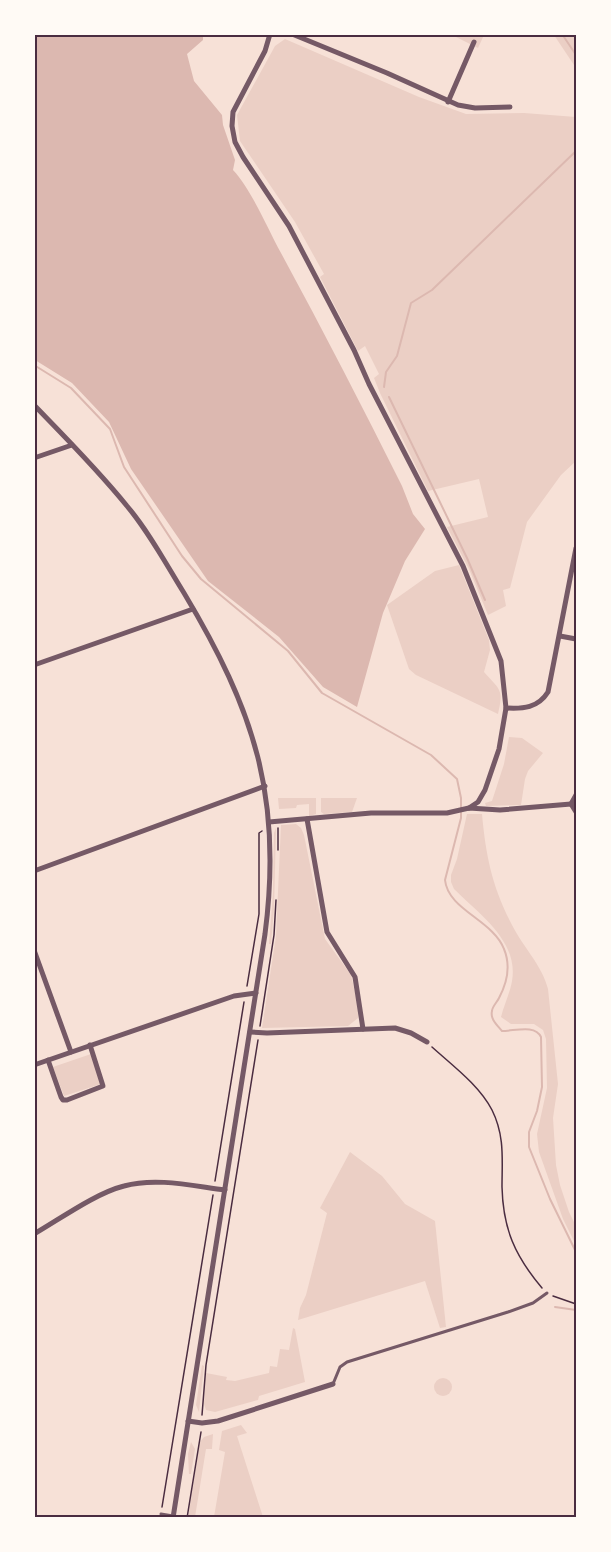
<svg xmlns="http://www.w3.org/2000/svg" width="611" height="1552" viewBox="0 0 611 1552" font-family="'DejaVu Sans',sans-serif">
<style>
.green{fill:#ebcfc5}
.water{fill:#dcb8b0}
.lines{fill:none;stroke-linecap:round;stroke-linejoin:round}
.stream{stroke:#dcb8b0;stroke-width:2}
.path{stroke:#4a2c40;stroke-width:1.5}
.service{stroke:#755966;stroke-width:3}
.minor{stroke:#755966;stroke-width:5}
.neatline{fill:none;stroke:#4a2c40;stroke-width:2}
</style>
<rect width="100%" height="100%" fill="#f7e1d7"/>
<!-- green -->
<g class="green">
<polygon points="452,35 484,35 478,48"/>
<polygon points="554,35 576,35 576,68"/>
<polygon points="285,39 419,97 466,114 524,113 576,117 576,461 561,475 527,522 510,588 503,590 506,606 488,615 469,569 447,527 488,517 479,479 428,491 380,393 374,378 379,374 365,346 358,351 320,277 324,274 295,222 240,141 237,115 275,46"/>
<path d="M459,565L489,640L490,650L484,672C500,690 504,689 498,714L416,675L409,669L387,605L435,571Z"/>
<polygon points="509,737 522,738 543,753 528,771 525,779 521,805 486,806 485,803 492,801 504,764"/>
<polygon points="278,798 316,798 316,814 309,816 309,804 297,805 296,808 279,809"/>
<polygon points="321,798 357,798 352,812 324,814 321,812"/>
<path d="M467,814H482C486,857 492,886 512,925C523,947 542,965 548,989L558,1084L553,1118L556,1165L560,1185L569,1212L576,1226V1245L563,1219L539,1152L537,1134L547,1088L546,1039L543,1030L534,1024H511L501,1017C504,1005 510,993 512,981C519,941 479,914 454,889L451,882V875L457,859Z"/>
<polygon points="296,824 301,828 304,835 325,939 351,975 359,1010 358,1018 348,1026 262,1028 276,936 281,825"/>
<polygon points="276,828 274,909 271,944 269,944 273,893 274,833"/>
<polygon points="91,1054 101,1083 98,1085 64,1096 53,1067"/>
<polygon points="350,1152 382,1176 405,1204 435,1221 446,1327 440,1328 425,1281 298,1320 300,1308 306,1295 327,1213 320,1208"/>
<polygon points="293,1328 295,1329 305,1382 259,1396 258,1400 215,1412 206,1410 204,1404 206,1373 227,1377 226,1380 235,1381 269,1373 270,1366 277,1367 280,1349 289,1350"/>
<polygon points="202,1365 204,1366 199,1412 196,1405"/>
<circle cx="443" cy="1387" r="9"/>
<polygon points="241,1425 247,1433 237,1436 263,1517 214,1517 225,1452 219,1450 222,1431"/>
<polygon points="213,1434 212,1449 206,1449 195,1517 188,1518 200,1442 204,1437"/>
<polygon points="191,1442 195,1449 191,1474 189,1474 188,1454"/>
</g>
<!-- water -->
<path class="water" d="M34,35H203V40L187,54L194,81L222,115L223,125L235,160L233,170C251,189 268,229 281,253C323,330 363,408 402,486L413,514L425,529L405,561L383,613L357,707L323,687L279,637L208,581L131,469L109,422L72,383L35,360Z"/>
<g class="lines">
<!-- stream -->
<g class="stream">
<polyline points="562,34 576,55"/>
<path d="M34,365L71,388L110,429L124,467L182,556L201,579L288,651L322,693L431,755L457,779L461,798V818L445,880C448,910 493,920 504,949C511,966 507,983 499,998C497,1002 492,1007 492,1011C490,1019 497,1025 502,1031C515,1031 535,1024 541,1037L542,1087L537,1111L529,1132V1147L550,1199L576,1252"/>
<polyline points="384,387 386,372 397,356 411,303 432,290 576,151"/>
<polyline points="389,397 467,558 485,600"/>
<polyline points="555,1307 576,1310"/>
</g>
<!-- path -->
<g class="path">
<polyline points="278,850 278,828"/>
<polyline points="247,986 259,914 259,833 262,831"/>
<polyline points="260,1026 274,935 276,900"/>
<path d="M432,1047C453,1066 479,1085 492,1110C505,1136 502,1160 502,1187C503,1229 515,1256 542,1288"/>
<polyline points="215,1181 244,1002"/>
<polyline points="553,1296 576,1304"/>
<polyline points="202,1415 206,1365 258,1040"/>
<polyline points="162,1507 213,1195"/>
<polyline points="187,1518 201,1432"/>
</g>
<!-- service -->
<g class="service">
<polyline points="333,1384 340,1367 347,1362 508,1312 533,1303 547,1293"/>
<polyline points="161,1514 173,1516"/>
</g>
<!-- minor -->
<g class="minor">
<polyline points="270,34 265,51 233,112 232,126 235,142 243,157 289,226 354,350 369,384 463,566 501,661 506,708 499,749 485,790 478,802 469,808"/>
<polyline points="292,34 387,73 458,105 475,108 510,107"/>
<polyline points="448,102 474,42"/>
<path d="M34,405C66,438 98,470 127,506C149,532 166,564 184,593C254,710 283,797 265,934L173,1518"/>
<polyline points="34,458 72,445"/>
<polyline points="560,636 576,639"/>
<polyline points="34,665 193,609"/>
<path d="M506,708C523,709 538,708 548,692L576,548"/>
<polyline points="571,804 576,795"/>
<polyline points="571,804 576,812"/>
<polyline points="307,819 327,932 355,977 363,1029"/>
<polyline points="269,822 371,813 447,813 469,808 500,810 571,804"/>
<polyline points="34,871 265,786"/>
<polyline points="34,950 71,1052"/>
<polyline points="250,1032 267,1033 395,1028 411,1033 427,1042"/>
<polyline points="48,1060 61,1097 63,1100 67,1100 103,1086 90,1045"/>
<polyline points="34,1065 234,996 256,993"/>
<path d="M34,1234C60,1219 96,1193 124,1186C156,1177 193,1186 225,1190"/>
<polyline points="188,1421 202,1423 218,1421 333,1384"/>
</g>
</g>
<!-- border -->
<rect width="611" height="1552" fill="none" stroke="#fffaf5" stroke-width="72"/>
<rect x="36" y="36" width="539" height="1480" class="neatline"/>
</svg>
